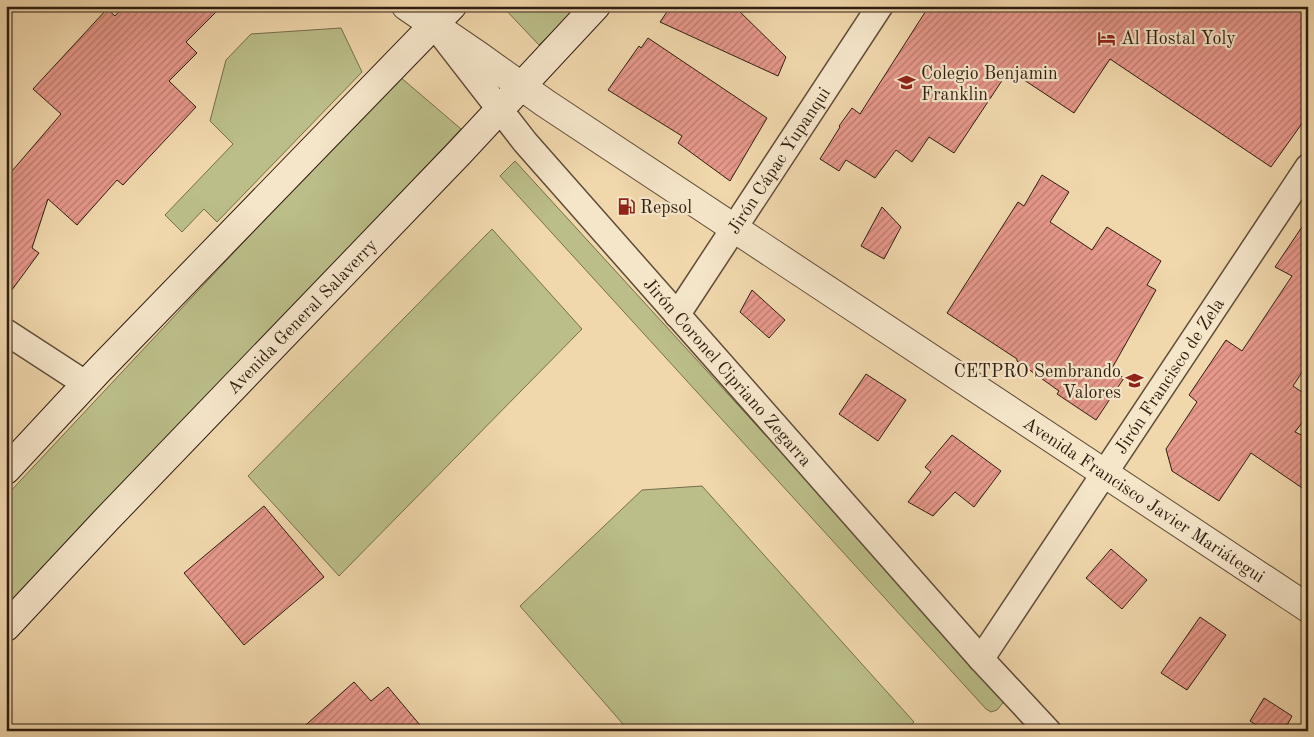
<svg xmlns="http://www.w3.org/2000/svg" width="1314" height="737" viewBox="0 0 1314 737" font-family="'Old Standard TT',serif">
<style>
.green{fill:#bbbe89;stroke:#756e4c}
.building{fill:url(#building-hatch);stroke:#2f1d10}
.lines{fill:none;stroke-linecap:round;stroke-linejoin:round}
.minor-casing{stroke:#5f4c37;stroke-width:28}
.tertiary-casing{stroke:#5f4c37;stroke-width:30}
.secondary-casing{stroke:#2f1d10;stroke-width:30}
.minor{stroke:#f5e5c9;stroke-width:25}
.tertiary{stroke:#f5e5c9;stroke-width:28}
.secondary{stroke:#f5e5c9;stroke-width:28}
.labels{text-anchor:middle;stroke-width:4.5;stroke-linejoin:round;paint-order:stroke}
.poi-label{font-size:18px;fill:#2f1d10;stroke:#f5e5c9;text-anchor:start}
.street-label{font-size:18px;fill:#2f1d10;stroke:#f5e5c9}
</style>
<defs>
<pattern id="building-hatch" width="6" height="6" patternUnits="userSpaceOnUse" patternTransform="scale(1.25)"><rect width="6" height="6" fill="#e6988a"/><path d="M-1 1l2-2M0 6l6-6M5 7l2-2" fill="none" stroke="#bb7b6f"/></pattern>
</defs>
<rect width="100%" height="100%" fill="#f0d7ac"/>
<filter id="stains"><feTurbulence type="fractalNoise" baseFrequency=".004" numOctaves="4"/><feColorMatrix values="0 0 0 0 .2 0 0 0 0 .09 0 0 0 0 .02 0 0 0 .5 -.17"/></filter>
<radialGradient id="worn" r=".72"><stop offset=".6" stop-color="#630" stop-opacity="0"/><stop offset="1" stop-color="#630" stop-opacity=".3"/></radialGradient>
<!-- green -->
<g class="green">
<polygon points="502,6 579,6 539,45"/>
<polygon points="341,28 362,72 217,222 204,209 182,232 165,215 233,144 210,121 226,60 251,34"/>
<polygon points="399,76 461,129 6,612 6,496"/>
<polygon points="515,161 1002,694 1006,699 997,710 991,712 986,709 500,176"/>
<polygon points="492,229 582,329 339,576 248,476"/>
<polygon points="702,486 914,722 904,731 629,731 520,606 642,490"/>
</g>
<!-- building -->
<g class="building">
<polygon points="124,6 222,6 186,42 197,53 169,81 196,107 123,185 117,180 77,225 48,199 32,248 39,253 6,298 6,178 61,114 33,89 107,9 115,16"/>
<polygon points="671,6 734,6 786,57 778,76 660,22"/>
<polygon points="929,6 1298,6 1308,14 1308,115 1271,167 1110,59 1074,113 1009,70 954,153 929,137 912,162 896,150 875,178 846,160 839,171 820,159 840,127 839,126 852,108 860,114"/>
<polygon points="648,38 767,118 730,181 678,143 682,136 608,90 639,46 641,48"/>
<polygon points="1042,175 1069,192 1050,222 1092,250 1107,227 1161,261 1147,285 1156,290 1111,370 1124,378 1096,420 1057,394 1059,391 1017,361 1017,359 947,313 1018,202 1024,206"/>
<polygon points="882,207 901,227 884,259 861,246"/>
<polygon points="1308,218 1308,363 1293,386 1308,396 1308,415 1295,432 1308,438 1308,492 1251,453 1219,501 1172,471 1166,449 1197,402 1189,395 1226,340 1242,351 1292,276 1275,267"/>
<polygon points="752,290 785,320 769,338 740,312"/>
<polygon points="866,374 906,400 878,441 839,414"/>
<polygon points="952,435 1001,471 974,507 955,492 933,516 908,502 931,472 925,467"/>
<polygon points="264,506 324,577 244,645 184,573"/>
<polygon points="1111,549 1147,580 1122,609 1086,578"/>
<polygon points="1200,617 1226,635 1187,690 1161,673"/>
<polygon points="354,682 371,701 388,687 425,731 299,731"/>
<polygon points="1264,698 1292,716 1284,731 1266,731 1250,721"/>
</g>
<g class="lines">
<defs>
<g id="minor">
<path id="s1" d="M442,35L525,142L981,659L1048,731"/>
<path id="s2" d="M677,315L880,6"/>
<polyline points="6,332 86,384"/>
<path id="s3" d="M981,659L1308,167"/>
</g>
<g id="tertiary">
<path id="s4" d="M406,6L479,56L545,103L1308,608"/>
</g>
<g id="secondary">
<polyline points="6,470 99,370 452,6"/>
<path id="s5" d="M6,627L106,520L460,152L596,6"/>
</g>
</defs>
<!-- minor casing -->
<use href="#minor" class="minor-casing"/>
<!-- tertiary casing -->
<use href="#tertiary" class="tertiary-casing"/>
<!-- secondary casing -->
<use href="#secondary" class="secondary-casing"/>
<!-- minor -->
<use href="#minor" class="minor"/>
<!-- tertiary -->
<use href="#tertiary" class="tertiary"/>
<!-- secondary -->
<use href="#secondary" class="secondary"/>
</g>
<!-- icons -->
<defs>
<symbol id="hotel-bare" viewBox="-9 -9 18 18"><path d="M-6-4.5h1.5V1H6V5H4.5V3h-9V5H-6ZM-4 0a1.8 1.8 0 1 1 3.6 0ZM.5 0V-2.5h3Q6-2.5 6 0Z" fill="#8f2418" stroke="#f5e5c9" stroke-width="2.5" paint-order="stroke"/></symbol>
<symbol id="school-bare" viewBox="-9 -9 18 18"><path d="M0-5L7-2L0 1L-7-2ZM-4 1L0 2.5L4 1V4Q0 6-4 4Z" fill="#8f2418" stroke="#f5e5c9" stroke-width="2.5" paint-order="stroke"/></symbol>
<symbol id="fuel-bare" viewBox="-9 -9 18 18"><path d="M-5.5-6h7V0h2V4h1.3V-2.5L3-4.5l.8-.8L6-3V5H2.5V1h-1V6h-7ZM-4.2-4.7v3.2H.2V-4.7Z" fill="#8f2418" stroke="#f5e5c9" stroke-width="2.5" paint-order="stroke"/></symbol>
<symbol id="university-bare" viewBox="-9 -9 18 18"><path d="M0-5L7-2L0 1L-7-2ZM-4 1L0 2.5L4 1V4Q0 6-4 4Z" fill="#8f2418" stroke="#f5e5c9" stroke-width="2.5" paint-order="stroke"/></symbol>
</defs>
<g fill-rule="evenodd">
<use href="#hotel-bare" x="1094" y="26" width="25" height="25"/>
<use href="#school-bare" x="894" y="70" width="25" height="25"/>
<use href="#fuel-bare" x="614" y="194" width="25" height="25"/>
<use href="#university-bare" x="1122" y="368" width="25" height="25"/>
</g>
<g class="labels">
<!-- poi labels -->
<g class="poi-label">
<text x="1121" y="44">Al Hostal Yoly</text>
<text x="921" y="79">Colegio Benjamin<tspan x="921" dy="21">Franklin</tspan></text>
<text x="640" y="213">Repsol</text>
<text x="1121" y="377" text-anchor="end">CETPRO Sembrando<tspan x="1121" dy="21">Valores</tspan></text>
</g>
<!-- street labels -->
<g class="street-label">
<text dy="6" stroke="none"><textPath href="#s2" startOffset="185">Jirón Cápac Yupanqui</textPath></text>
<text dy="6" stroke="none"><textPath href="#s5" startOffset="429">Avenida General Salaverry</textPath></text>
<text dy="6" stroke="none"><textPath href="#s1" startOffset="442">Jirón Coronel Cipriano Zegarra</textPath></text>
<text dy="6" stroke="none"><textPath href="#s3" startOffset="340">Jirón Francisco de Zela</textPath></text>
<text dy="6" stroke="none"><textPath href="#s4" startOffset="888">Avenida Francisco Javier Mariátegui</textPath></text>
</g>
</g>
<!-- margin -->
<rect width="1314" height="737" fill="none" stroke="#f0d7ac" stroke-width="25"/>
<rect x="8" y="8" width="1299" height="722" fill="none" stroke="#2f1d10" stroke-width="2.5"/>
<rect x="12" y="12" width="1289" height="712" fill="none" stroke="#2f1d10"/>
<rect width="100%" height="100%" filter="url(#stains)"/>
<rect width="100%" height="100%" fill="url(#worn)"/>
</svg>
